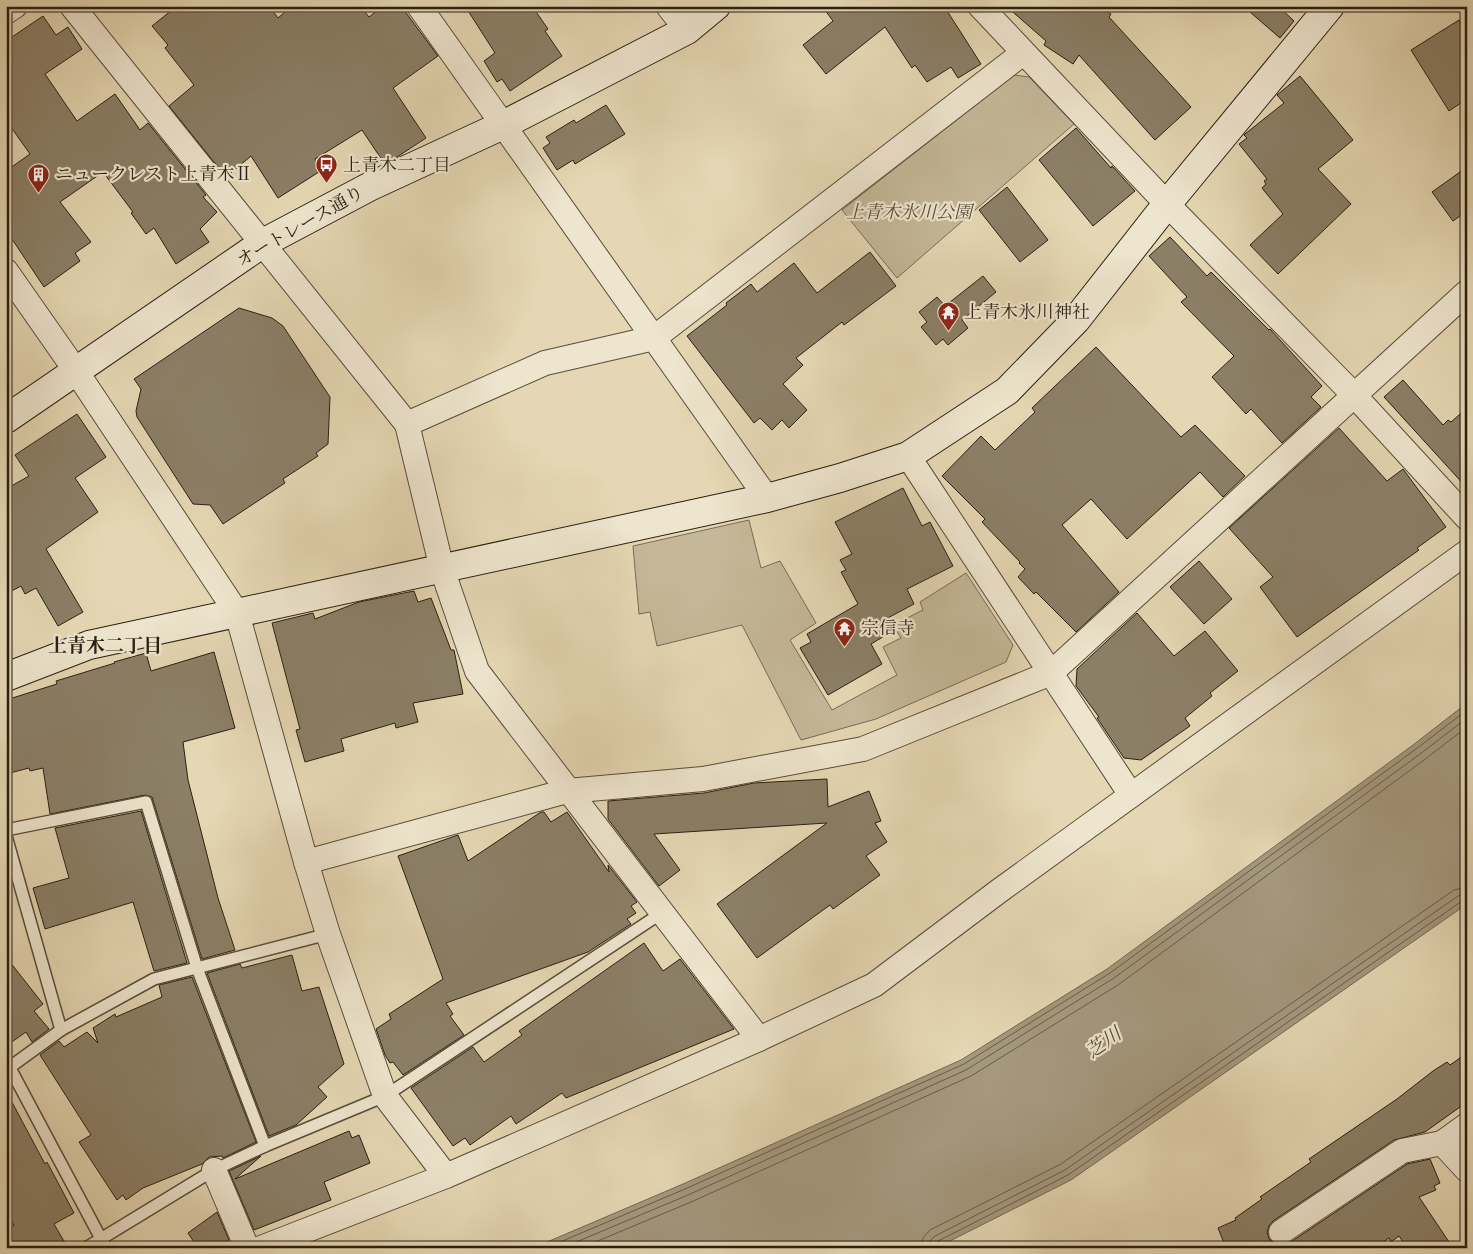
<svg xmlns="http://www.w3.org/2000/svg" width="1473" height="1254" viewBox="0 0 1473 1254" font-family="'Libre Bodoni','Noto Serif JP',serif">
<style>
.green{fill:#c5b898;stroke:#776c56}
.water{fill:#a5987d;stroke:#736853}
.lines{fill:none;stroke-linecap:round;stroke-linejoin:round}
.shore{stroke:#675c48;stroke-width:1}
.building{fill:#8b7f66;stroke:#291f13}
.lane-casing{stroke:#584d3b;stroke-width:14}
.street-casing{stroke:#584d3b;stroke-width:26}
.secondary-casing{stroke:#291f13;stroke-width:30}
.lane{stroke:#eee5ce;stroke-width:11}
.street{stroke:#eee5ce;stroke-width:24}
.secondary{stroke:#eee5ce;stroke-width:28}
.labels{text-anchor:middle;stroke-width:4.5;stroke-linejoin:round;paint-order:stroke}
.poi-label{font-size:18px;fill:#291f13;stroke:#eee5ce;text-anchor:start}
.park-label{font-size:18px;font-style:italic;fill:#584d3b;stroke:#eee5ce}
.street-label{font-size:18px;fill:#291f13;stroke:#eee5ce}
.neighbourhood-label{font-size:19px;font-weight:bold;fill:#291f13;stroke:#eee5ce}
.water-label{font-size:19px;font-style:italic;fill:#544938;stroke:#eee5ce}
</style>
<rect width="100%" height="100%" fill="#e5d7b3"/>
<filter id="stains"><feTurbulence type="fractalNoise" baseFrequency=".004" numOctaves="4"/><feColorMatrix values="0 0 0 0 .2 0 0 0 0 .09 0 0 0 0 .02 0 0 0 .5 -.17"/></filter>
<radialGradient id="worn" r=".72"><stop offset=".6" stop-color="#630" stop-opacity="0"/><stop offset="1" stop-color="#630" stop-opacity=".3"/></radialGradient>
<!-- green -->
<g class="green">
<polygon points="1014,75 1029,77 1074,124 897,278 842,210"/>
<polygon points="749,520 761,568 780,561 816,623 790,640 832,710 897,675 883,647 901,638 893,625 923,610 920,602 966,573 1013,645 1006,662 876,719 801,740 742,625 657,646 650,612 639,614 633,546"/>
</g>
<!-- water -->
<polygon class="water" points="1467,703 1467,904 1071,1180 936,1248 533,1248 683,1184 961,1060 1107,969 1413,745"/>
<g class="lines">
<!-- shore -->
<g class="shore">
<polyline points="546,1248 685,1189 964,1064 1110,973 1416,749 1467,710"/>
<polyline points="562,1248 688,1195 966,1070 1114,978 1420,754 1467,718"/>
<polyline points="581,1248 691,1202 971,1076 1118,985 1424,760 1467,727"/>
<polyline points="921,1248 923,1238 930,1230 1061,1164 1454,890 1467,887"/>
<polyline points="929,1248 930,1241 935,1236 1065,1170 1458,896 1467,894"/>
<polyline points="935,1248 938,1241 1068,1175 1462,901 1467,900"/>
</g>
</g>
<!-- building -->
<g class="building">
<polygon points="177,6 269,6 278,18 292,6 360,6 369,17 383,6 401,6 438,56 393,88 426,138 397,157 384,163 362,130 315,159 322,170 278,198 251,156 226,177 169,106 194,85 165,48 168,45 152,26"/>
<polygon points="465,6 532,6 548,29 545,31 562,56 510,91 502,79 497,82 484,61 495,53"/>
<polygon points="822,6 944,6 981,64 958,78 951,67 927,82 915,65 912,68 885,27 826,74 803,45 833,21"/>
<polygon points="1006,6 1099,6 1111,14 1109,17 1191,107 1155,140 1079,55 1073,64 1044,45 1046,41"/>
<polygon points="1243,6 1278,6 1294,21 1280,38"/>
<polygon points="43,16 56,35 68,27 82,49 45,74 77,121 115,94 140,130 148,123 206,195 203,197 217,212 200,229 209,242 176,264 154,228 146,234 131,213 133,212 103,172 60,202 91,242 75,253 80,261 44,287 6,230 6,171 30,154 6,120 6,41"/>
<polygon points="1459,20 1467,32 1467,99 1449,111 1411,50"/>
<polygon points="1300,76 1353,140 1318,169 1351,204 1278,274 1250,245 1283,214 1262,188 1266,184 1264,181 1267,179 1239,144 1247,138 1244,135 1245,134 1284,103 1277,95"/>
<polygon points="606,105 625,134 575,164 573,160 557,170 543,148 550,143 546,137 574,120 576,123"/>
<polygon points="1076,128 1111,168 1112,166 1135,191 1093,226 1039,160"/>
<polygon points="1467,167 1467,211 1453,221 1432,192"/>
<polygon points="1007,187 1048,240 1020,262 979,210"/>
<polygon points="1170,237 1207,276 1211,272 1269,330 1270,329 1322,386 1311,397 1321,407 1282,443 1251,409 1246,414 1212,377 1234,356 1181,302 1187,297 1149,256"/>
<polygon points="870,252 896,286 844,325 842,322 796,358 803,365 783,384 807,410 789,428 782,420 772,430 760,418 754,423 687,336 727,305 726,303 751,284 757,292 794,263 817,293"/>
<polygon points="983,276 996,292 962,320 968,328 948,345 943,339 936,345 921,327 927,322 919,312 937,297 945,306"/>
<polygon points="239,308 272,318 283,326 330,397 328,444 316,453 318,456 283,479 285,483 223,524 210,505 193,504 137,417 136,411 141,389 134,379"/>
<polygon points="1096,347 1181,437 1195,425 1245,476 1223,497 1200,472 1127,539 1091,499 1062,525 1119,592 1076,632 1036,592 1034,594 1018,577 1025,569 1019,563 1020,562 982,522 985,519 942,476 981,436 995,450 1035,412 1032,408"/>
<polygon points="1403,380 1443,425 1448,420 1451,422 1467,408 1467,488 1384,397"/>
<polygon points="77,414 106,457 75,478 98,512 46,549 83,612 58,626 36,588 25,594 21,586 6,594 6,489 29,476 15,455"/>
<polygon points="1339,428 1387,481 1403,469 1446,527 1417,548 1419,550 1297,637 1260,587 1273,577 1229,528"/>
<polygon points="903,488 922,526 930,522 953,566 907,589 914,604 884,620 891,632 871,644 882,664 828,695 800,648 811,642 807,634 858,604 841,572 846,570 840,560 852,554 835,522"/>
<polygon points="1199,561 1232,599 1204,624 1170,587"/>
<polygon points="414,591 418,602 431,598 451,650 454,650 463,694 413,703 418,722 396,728 395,723 341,739 344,751 305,762 296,730 300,729 272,623 313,613 315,619 359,602"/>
<polygon points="1137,613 1174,656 1205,631 1238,671 1210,693 1212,696 1185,718 1190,726 1141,760 1124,758 1097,718 1099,717 1076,686 1077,669"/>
<polygon points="214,652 235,728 183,742 188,780 218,898 235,950 202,959 152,797 145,795 50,814 43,768 30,771 29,768 6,774 6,700 57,684 56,681 115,663 114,662 146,653 151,671"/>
<polygon points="827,779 828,807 869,791 881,821 875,823 887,842 866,856 880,875 833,909 830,905 757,958 717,904 827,823 654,834 680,870 659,886 608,819 608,801 704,793 754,783"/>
<polygon points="141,811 187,963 154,971 133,902 45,929 33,888 69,878 55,828"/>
<polygon points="541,812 544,812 551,822 567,812 609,872 608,865 637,902 631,906 636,913 627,919 631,924 588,952 446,1003 453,1014 450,1016 464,1035 403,1075 393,1062 390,1063 385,1055 376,1029 391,1019 389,1014 443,979 398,856 458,835 468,861"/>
<polygon points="644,943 663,971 680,959 734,1029 566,1098 562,1093 516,1124 511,1116 470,1145 465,1138 453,1146 411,1088 473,1047 484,1062 522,1035 519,1031"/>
<polygon points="292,955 302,991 319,987 344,1064 318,1087 327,1097 296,1125 269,1136 207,973 240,964 242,968"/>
<polygon points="6,957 43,1004 34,1011 49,1029 32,1042 26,1032 6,1046"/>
<polygon points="192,977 256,1142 223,1158 222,1156 209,1157 202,1164 143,1188 126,1200 123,1195 117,1200 79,1142 91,1135 40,1055 59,1041 64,1047 87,1032 98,1043 93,1028 115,1014 116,1017 162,997 159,985"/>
<polygon points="1467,1053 1467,1102 1425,1132 1394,1140 1273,1221 1269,1226 1267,1232 1269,1239 1275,1244 1281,1246 1288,1244 1407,1164 1430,1159 1440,1183 1434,1186 1436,1190 1419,1197 1453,1248 1407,1248 1399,1236 1391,1242 1389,1238 1375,1248 1226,1248 1218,1228 1236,1220 1235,1218 1262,1199 1260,1197 1311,1162 1309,1159 1397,1099 1433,1071 1447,1062 1450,1065"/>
<polygon points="6,1091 45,1164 47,1162 74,1213 54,1224 68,1248 6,1248 6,1230 14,1225 6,1212"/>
<polygon points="349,1131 352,1138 359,1135 370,1163 324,1182 331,1200 254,1230 229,1171 261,1156 235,1179"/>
<polygon points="217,1212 229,1240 218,1248 198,1248 188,1233"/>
</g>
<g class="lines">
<defs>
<g id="lane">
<polyline points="6,830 146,802 197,968 265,1146"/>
<polyline points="6,836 61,1030"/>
<polyline points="10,1068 106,1248"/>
<polyline points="6,1070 61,1030 154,979 328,934"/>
<polyline points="86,1248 214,1170 265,1146 385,1096 663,912"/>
</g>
<g id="street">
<polyline points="72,6 407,424 442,569 477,671 759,1039"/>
<polyline points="419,6 767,498"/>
<polyline points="668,6 687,30"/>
<polyline points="980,6 1167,204 1354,395 1467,518"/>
<polyline points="6,12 15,6"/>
<polyline points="6,271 76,371 237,613 306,862 328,934 385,1096 446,1176"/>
<polyline points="407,424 545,363 654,338 1023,53"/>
<polyline points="908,456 1131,795"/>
<polyline points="306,862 567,791 703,779 863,749 1051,673 1467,292"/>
<polyline points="1442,1143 1467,1125"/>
<polyline points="214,1170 247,1248"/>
<polyline points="1281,1232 1402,1151 1442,1143 1467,1170"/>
<polyline points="261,1248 446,1176 759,1039 874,985 999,891 1467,552"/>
</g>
<g id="secondary">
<polyline points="6,419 263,243 369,187 503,125 687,30 716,6"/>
<polyline points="6,677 89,645 767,498 840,478 908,456 1007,391 1076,320 1167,204 1330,6"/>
</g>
</defs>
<!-- lane casing -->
<use href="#lane" class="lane-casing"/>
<!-- street casing -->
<use href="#street" class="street-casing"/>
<!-- secondary casing -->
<use href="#secondary" class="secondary-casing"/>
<!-- lane -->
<use href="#lane" class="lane"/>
<!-- street -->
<use href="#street" class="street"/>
<!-- secondary -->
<use href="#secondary" class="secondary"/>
</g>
<!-- icons -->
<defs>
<symbol id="bus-pin" viewBox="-11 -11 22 30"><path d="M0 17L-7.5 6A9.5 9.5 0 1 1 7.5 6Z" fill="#8f2418" stroke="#eee5ce"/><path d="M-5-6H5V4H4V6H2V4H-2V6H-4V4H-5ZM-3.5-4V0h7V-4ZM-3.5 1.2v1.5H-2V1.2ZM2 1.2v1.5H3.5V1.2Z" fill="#fff"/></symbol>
<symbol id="building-pin" viewBox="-11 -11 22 30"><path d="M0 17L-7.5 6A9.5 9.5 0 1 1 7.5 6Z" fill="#8f2418" stroke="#eee5ce"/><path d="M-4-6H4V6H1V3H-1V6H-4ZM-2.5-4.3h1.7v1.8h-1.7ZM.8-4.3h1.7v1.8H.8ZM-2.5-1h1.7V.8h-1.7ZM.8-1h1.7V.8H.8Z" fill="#fff"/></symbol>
<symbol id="temple-pin" viewBox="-11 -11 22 30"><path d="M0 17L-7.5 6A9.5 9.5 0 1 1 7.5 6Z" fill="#8f2418" stroke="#eee5ce"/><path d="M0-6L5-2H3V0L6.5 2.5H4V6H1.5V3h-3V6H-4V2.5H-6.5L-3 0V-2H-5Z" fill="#fff"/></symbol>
</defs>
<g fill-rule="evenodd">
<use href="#bus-pin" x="314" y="152" width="25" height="34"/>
<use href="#building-pin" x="26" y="162" width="25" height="34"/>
<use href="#temple-pin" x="936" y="300" width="25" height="34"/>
<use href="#temple-pin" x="832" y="616" width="25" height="34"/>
</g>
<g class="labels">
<!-- poi labels -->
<g class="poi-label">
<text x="343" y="171">上青木二丁目</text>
<text x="55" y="180">ニュークレスト上青木Ⅱ</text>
<text x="964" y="318">上青木氷川神社</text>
<text x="861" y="634">宗信寺</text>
</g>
<!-- park labels -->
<g class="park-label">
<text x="909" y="218">上青木氷川公園</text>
</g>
<!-- street labels -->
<g class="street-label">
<text transform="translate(300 226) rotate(-30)" y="6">オートレース通り</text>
</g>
<!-- neighbourhood labels -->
<g class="neighbourhood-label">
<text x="105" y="652">上青木二丁目</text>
</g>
<!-- water labels -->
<g class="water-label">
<text transform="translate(1103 1042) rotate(-35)" y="7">芝川</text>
</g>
</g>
<!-- margin -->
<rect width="1473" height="1254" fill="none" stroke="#e5d7b3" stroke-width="25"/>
<rect x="8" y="8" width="1458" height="1239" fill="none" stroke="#291f13" stroke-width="2.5"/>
<rect x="12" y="12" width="1448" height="1229" fill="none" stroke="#291f13"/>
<rect width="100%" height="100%" filter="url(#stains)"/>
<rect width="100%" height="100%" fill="url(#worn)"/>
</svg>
